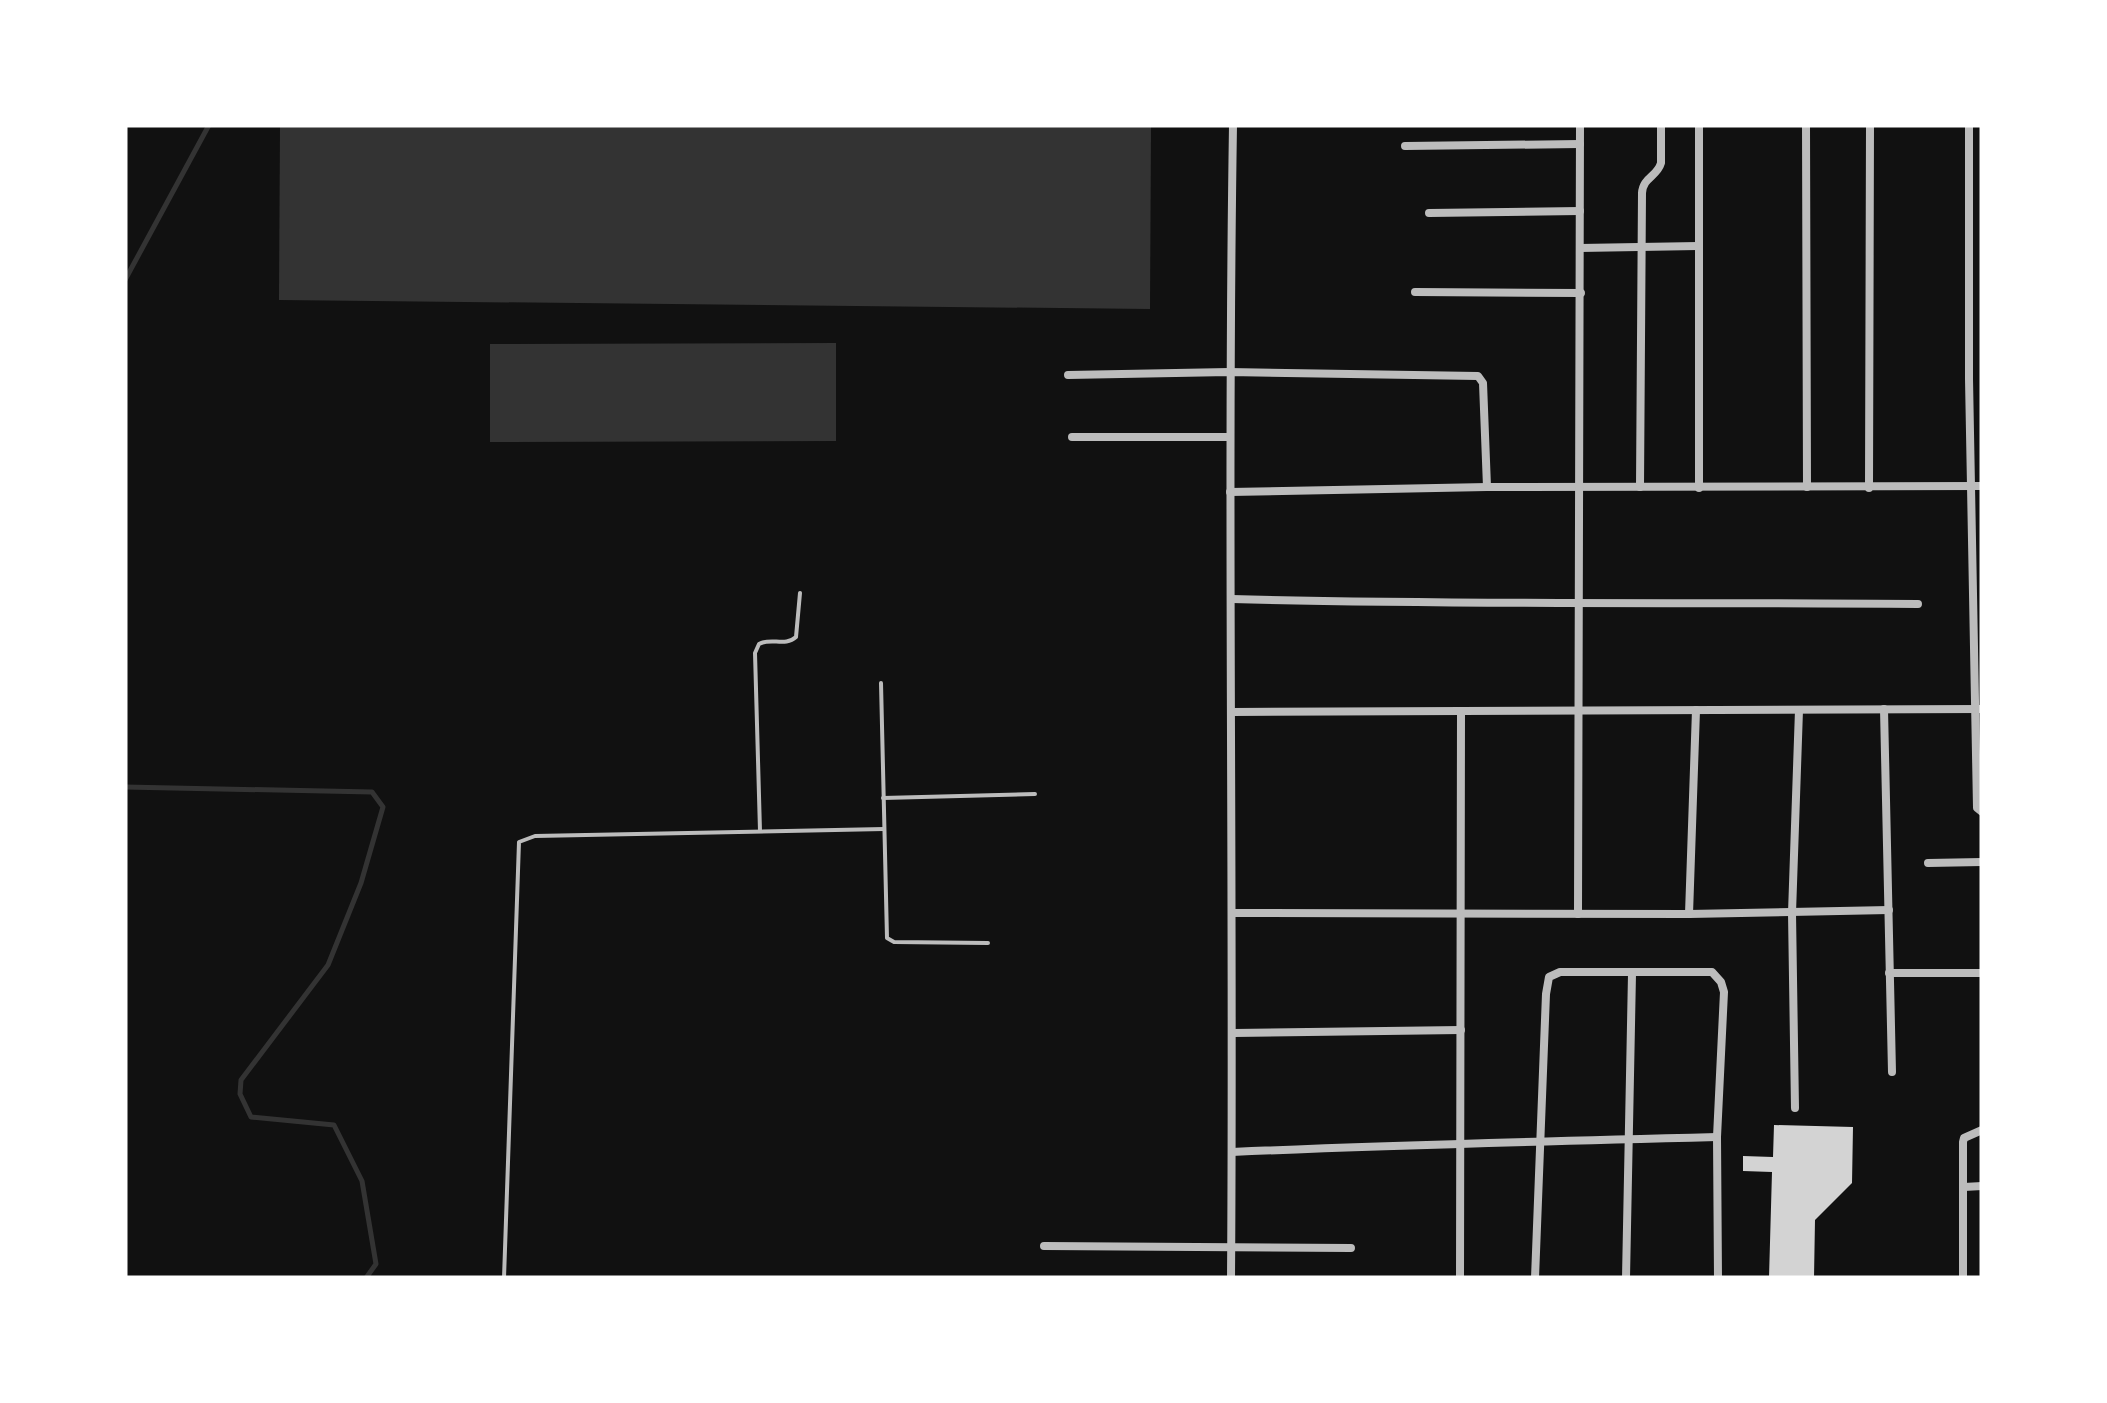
<svg xmlns="http://www.w3.org/2000/svg" width="2107" height="1403" viewBox="0 0 2107 1403" font-family="'Archivo Narrow',sans-serif">
<style>
.water{fill:#333}
.lines{fill:none;stroke-linecap:round;stroke-linejoin:round}
.stream{stroke:#333;stroke-width:5}
.building{fill:#d3d3d3}
.service{stroke:#bcbcbc;stroke-width:4}
.minor{stroke:#bcbcbc;stroke-width:8}
</style>
<rect width="100%" height="100%" fill="#111"/>
<!-- water -->
<g class="water">
<polygon points="280,125 1151,125 1150,309 279,300"/>
<polygon points="836,343 836,441 490,442 490,344"/>
</g>
<g class="lines">
<!-- stream -->
<g class="stream">
<polyline points="125,280 209,125"/>
<polyline points="125,787 372,792 383,807 361,883 328,965 241,1080 240,1094 251,1117 334,1125 362,1181 376,1264 366,1278"/>
</g>
</g>
<!-- building -->
<polygon class="building" points="1774,1125 1853,1127 1852,1183 1815,1220 1814,1278 1769,1278 1772,1172 1743,1171 1743,1156 1773,1157"/>
<g class="lines">
<!-- service -->
<g class="service">
<polyline points="881,683 887,938 894,942 988,943"/>
<polyline points="883,798 1035,794"/>
<path d="M760,831L755,653L759,644C771,637 785,647 796,637L800,593"/>
<polyline points="504,1278 519,842 535,836 884,829"/>
</g>
<!-- minor -->
<g class="minor">
<polyline points="1699,125 1699,488"/>
<polyline points="1806,125 1807,487"/>
<polyline points="1969,125 1969,379 1977,808 1982,812"/>
<polyline points="1405,146 1580,144"/>
<polyline points="1429,213 1580,211"/>
<polyline points="1580,248 1698,246"/>
<polyline points="1415,292 1581,293"/>
<polyline points="1068,375 1229,372 1478,376 1483,383 1487,487"/>
<polyline points="1072,437 1230,437"/>
<path d="M1640,487L1642,193C1643,177 1657,177 1661,163V125"/>
<polyline points="1869,488 1870,125"/>
<polyline points="1230,492 1487,487 1982,486"/>
<path d="M1232,599C1460,605 1689,602 1918,604"/>
<polyline points="1884,709 1892,1072"/>
<polyline points="1232,712 1982,709"/>
<polyline points="1928,863 1982,862"/>
<polyline points="1233,913 1689,914 1889,910"/>
<polyline points="1578,914 1580,125"/>
<polyline points="1689,914 1696,710"/>
<polyline points="1889,973 1982,973"/>
<polyline points="1234,1033 1461,1030"/>
<polyline points="1795,1108 1792,913 1799,710"/>
<path d="M1232,1152C1394,1145 1555,1141 1717,1137"/>
<polyline points="1964,1187 1982,1186"/>
<polyline points="1044,1246 1351,1248"/>
<path d="M1231,1278C1234,894 1227,509 1233,125"/>
<polyline points="1460,1278 1461,711"/>
<polyline points="1535,1278 1546,994 1549,977 1560,972 1712,972 1721,982 1724,992 1717,1137 1718,1278"/>
<polyline points="1626,1278 1632,974"/>
<polyline points="1963,1278 1963,1142 1964,1138 1982,1130"/>
</g>
</g>
<!-- border -->
<rect width="2107" height="1403" fill="none" stroke="#ffffff" stroke-width="255"/>
</svg>
